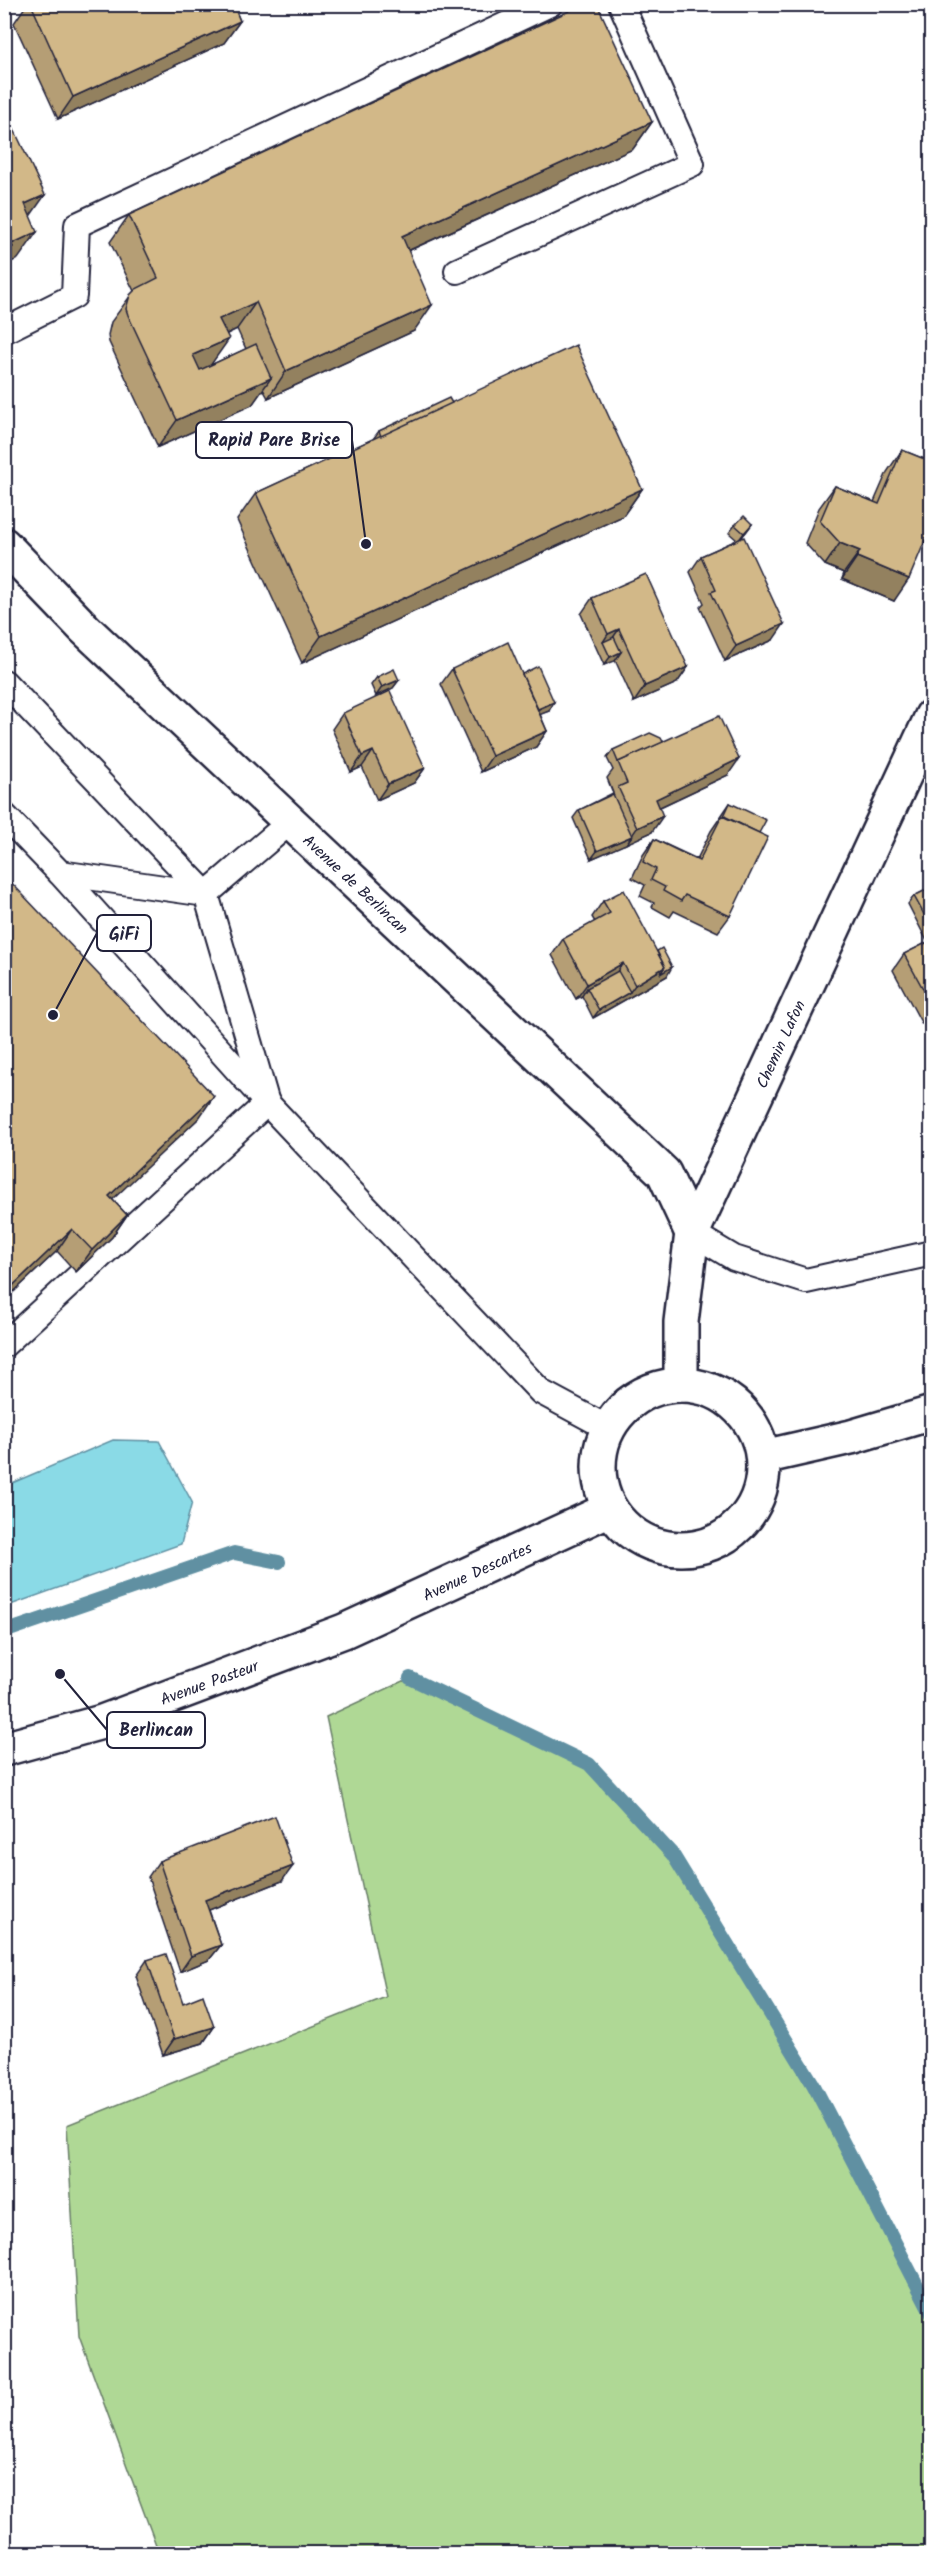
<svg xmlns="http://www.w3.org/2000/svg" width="936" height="2558" viewBox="0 0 936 2558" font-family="Kalam,sans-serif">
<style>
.green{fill:#afd895;stroke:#687d68;stroke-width:1.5}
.water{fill:#8adae6;stroke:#6090a2;stroke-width:1.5}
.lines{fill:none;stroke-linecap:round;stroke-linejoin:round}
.stream{stroke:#6090a2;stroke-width:14}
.service-casing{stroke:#22223b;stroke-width:28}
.minor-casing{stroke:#22223b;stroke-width:38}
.tertiary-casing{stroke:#22223b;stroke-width:38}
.secondary-casing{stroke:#22223b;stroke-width:38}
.service{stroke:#fff;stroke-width:24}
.minor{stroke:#fff;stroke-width:33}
.tertiary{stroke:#fff;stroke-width:33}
.secondary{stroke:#fff;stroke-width:33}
.wall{fill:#b59e75;stroke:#22223b;stroke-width:1.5;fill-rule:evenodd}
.shaded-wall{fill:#93815f;stroke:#22223b;stroke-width:1.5}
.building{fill:#d2b888;stroke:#22223b;stroke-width:1.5}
.labels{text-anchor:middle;stroke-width:4.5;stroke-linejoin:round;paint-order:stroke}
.street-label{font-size:16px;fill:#22223b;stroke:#fff}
.leader{fill:none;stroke:#22223b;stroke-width:2}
.callout-dot{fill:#22223b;stroke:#fff;stroke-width:2}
.callout{fill:#fff;stroke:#22223b;stroke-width:2}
.callout-label{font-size:18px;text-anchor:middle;font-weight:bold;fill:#22223b}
</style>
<rect width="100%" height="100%" fill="#fff"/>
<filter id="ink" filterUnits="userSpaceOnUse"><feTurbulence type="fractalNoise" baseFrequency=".0167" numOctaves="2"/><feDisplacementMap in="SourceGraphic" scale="12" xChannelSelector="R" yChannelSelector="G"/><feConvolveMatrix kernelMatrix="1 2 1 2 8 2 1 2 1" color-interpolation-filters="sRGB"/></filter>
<g filter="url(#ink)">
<!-- green -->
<polygon class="green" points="410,1678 589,1764 673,1855 813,2084 931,2314 931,2553 159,2553 79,2336 67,2125 386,1997 326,1717"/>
<!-- water -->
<polygon class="water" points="113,1440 159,1441 192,1502 181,1544 5,1607 5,1486"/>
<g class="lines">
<!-- stream -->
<g class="stream">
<polyline points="4,1632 234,1553 279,1562"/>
<polyline points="410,1678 589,1764 673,1855 813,2084 932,2314"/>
</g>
<defs>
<g id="service">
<polyline points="457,271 692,164 621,4"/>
<polyline points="4,331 74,296 77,225 550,4"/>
<polyline points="4,682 206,894 267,1103 4,1345"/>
<polyline points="4,815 60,873 206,894 290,822"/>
<polyline points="60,873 267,1103 541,1392 608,1428"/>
<polyline points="692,1233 734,1258 806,1281 932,1253"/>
</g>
<polyline id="minor" points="4,545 85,629 664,1173 692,1233"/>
<polyline id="tertiary" points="681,1385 681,1322 692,1233 932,716"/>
<g id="secondary">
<circle cx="681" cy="1467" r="82"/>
<polyline points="763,1457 851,1437 932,1413"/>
<polyline points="4,1749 102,1722 344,1631 610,1509"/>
</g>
</defs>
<!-- service casing -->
<use href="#service" class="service-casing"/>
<!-- minor casing -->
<use href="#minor" class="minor-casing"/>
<!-- tertiary casing -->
<use href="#tertiary" class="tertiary-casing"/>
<!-- secondary casing -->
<use href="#secondary" class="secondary-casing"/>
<!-- service -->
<use href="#service" class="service"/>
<!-- minor -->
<use href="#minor" class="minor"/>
<!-- tertiary -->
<use href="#tertiary" class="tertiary"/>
<!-- secondary -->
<use href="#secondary" class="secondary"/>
</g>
<!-- wall -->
<g class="wall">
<polygon points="27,4 233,4 240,21 224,43 58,119 14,23"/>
<path d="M652,122L633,149L408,251L414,331L268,398L263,389L252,405L158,447L109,342L108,335L111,322L134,291L110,242L129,215ZM237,329L246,349L211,365L227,334Z"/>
<polygon points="452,403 642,489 623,516 302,663 237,520 256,493 373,439 379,431"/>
<polygon points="902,450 929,461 932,455 932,524 894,601 842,579 844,573 825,565 805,543 819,508 835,486 874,502 887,472"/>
<polygon points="752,524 746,532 740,539 773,640 725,661 700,607 704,603 690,572 701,556 737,540 729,533 735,525"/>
<polygon points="592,598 688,667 677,683 634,702 615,660 604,665 581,614"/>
<polygon points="452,669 522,674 549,711 540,714 547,731 536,747 481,772 441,684"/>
<polygon points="377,677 399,680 393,688 376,696 371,685"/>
<polygon points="343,713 425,768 414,783 377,800 362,767 351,772 332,729"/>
<polygon points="663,742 728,775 660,807 652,832 591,859 573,818 579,810 613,793 607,778 613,770 607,758 613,750"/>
<polygon points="730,803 759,833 730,916 718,932 674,911 670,917 652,907 654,903 640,896 645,885 632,878 643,855 654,839 697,859 711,831"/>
<polygon points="4,875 199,1118 112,1199 127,1215 112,1237 76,1272 57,1251 4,1301"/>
<polygon points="932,887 932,939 927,941 908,904 914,896"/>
<polygon points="603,901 667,976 593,1018 582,996 576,999 552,955 563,939 595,922 592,917"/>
<polygon points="932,940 932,1019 922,1024 893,970 904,954"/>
<polygon points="159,1861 282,1881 209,1910 221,1945 209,1960 180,1972 148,1877"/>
<polygon points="147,1960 183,2003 214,2027 203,2043 163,2055 136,1976"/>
</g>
<!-- shaded-wall -->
<g class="shaded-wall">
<polygon points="240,21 224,43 58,119 73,97"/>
<polygon points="652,122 633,149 383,262 402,236"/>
<polygon points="45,195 26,222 25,204"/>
<polygon points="37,232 18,259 4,265 4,251 11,244"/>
<polygon points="256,302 237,329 201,346 219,319"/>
<polygon points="432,305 414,331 268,398 286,371"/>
<polygon points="229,339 210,366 175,382 193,355"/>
<polygon points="271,378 252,405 158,447 177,420"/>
<polygon points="642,489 623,516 302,663 321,636"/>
<polygon points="752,524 746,532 738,541 744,533"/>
<polygon points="840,543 860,551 844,573 825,565"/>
<polygon points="857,557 909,579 894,601 842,579"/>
<polygon points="784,624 773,640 725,661 736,646"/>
<polygon points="619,629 608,645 603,642 608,634"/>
<polygon points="621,652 615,661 604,665 610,657"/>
<polygon points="688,667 677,683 634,702 645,686"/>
<polygon points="399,680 393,688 376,696 382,687"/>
<polygon points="554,702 549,711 524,721 530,713"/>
<polygon points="547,731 536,747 481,772 492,756"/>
<polygon points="373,751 362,767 351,772 362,756"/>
<polygon points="739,759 728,775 645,814 656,799"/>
<polygon points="425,768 414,783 377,800 388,784"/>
<polygon points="663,816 652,832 626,844 637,828"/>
<polygon points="632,836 626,844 591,859 597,851"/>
<polygon points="623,963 612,979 587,988 582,996 576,999 587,984"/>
<polygon points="665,967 672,967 667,976 593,1018 599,1010 630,992 635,985"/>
<polygon points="932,1011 932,1019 922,1024"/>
<polygon points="214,1096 199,1118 93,1218 109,1196"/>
<polygon points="127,1215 112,1237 76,1272 92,1250"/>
<polygon points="72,1229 57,1251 4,1301 4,1294"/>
<polygon points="293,1866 282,1881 194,1916 205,1900"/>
<polygon points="221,1945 209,1960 180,1972 191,1956"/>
<polygon points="214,2027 203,2043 163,2055 174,2039"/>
</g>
<!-- building -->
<g class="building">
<polygon points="31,4 233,4 240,21 73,97"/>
<polygon points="584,4 597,4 652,122 402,236 432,305 286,371 256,302 219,319 229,339 193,355 200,370 256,344 271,378 177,420 128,315 126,309 130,295 136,289 158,278 129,215"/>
<polygon points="4,108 45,195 25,204 37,232 11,244 13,247 4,251"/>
<polygon points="576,345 642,489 321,636 256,493"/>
<polygon points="449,398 452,403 381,436 379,431"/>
<polygon points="902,450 932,462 932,524 909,579 857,557 860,551 840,543 820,521 835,486 879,504"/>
<polygon points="744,516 752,524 744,533 735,525"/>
<polygon points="744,537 784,624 736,646 711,592 716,590 701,556"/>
<polygon points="646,574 688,667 645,686 619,629 608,634 592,598"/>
<polygon points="614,637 621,652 610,657 603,642"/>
<polygon points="508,642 547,731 492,756 452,669"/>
<polygon points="538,666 554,702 538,709 522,674"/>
<polygon points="394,669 399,680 382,687 377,677"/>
<polygon points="390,691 425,768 388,784 373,751 362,756 343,713"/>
<polygon points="719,716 739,759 656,799 663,816 637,828 618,787 627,783 618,762"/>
<polygon points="650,733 661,738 663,742 618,762 613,750"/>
<polygon points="613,794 632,836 597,851 579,810"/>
<polygon points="730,803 766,820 759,833 724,816"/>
<polygon points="722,816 768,837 730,916 685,895 681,901 663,891 665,887 651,880 656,869 643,862 654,839 699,861"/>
<polygon points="4,875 214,1096 109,1196 127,1215 92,1250 72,1229 4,1294"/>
<polygon points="932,887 932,929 914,896"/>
<polygon points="624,890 665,967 635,985 623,963 587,984 563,939 610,913 603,901"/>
<polygon points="932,940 932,1005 904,954"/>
<polygon points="662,948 672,967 660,974 665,967 657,951"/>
<polygon points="618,971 630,992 599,1010 587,988"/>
<polygon points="275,1816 293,1866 205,1900 221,1945 191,1956 159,1861"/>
<polygon points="166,1954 183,2003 203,1995 214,2027 174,2039 147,1960"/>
</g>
</g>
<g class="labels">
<!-- street labels -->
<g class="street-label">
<text transform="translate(356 884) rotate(43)" y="6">Avenue de Berlincan</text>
<text transform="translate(780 1044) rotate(-65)" y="6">Chemin Lafon</text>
<text transform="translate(477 1571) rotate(-25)" y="6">Avenue Descartes</text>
<text transform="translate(209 1682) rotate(-20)" y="6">Avenue Pasteur</text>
</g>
</g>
<!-- callouts -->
<path class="leader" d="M366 544L352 440M53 1015L97 933M60 1674L107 1730"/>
<g class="callout-dot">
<circle cx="366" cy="544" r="6"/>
<circle cx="53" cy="1015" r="6"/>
<circle cx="60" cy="1674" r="6"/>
</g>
<g class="callout">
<rect x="196" y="422" width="156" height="36" rx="6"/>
<rect x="97" y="915" width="54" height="36" rx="6"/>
<rect x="107" y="1712" width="98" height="36" rx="6"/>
</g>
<g class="callout-label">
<text x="274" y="446">Rapid Pare Brise</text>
<text x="124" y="940">GiFi</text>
<text x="156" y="1736">Berlincan</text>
</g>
<!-- margin -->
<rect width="936" height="2558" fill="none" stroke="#fff" stroke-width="24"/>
<rect x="12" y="12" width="912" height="2534" fill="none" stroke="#22223b" stroke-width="2" filter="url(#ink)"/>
</svg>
